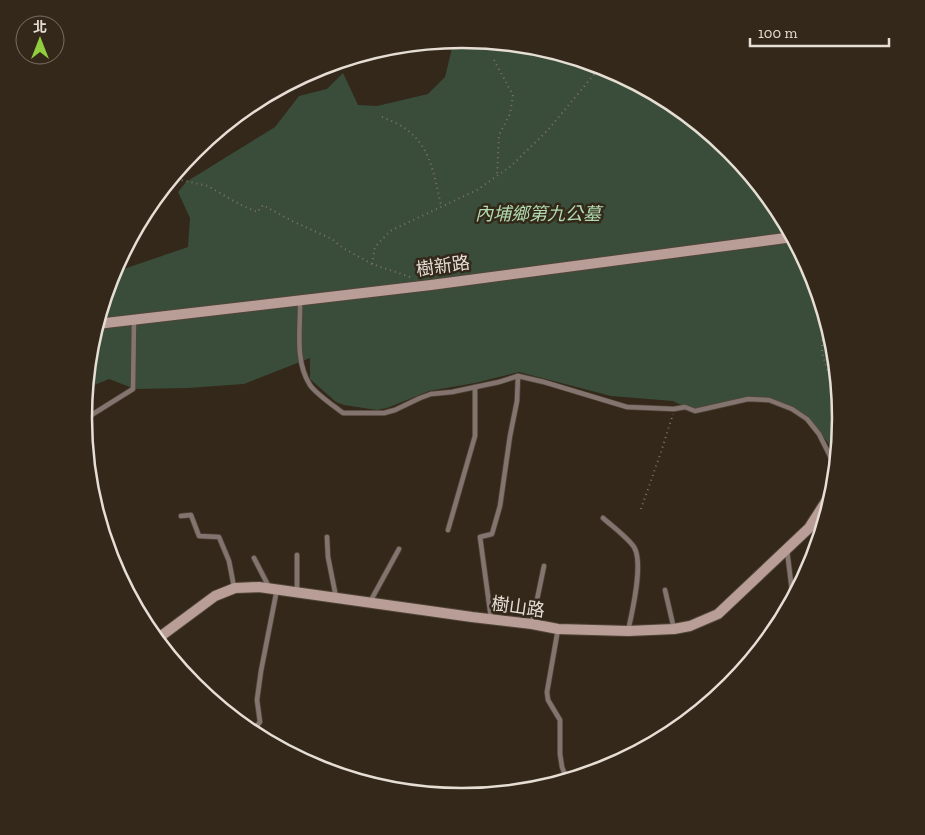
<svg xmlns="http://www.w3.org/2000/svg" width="925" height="835" viewBox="0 0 925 835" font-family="'Zilla Slab','Noto Sans TC',serif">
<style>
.green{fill:#3a4d3a}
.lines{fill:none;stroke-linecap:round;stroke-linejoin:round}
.lane-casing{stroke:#504537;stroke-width:6}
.secondary-casing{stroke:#504537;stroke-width:12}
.path{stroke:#7e7568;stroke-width:2;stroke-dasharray:1 4;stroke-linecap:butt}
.lane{stroke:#847470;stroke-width:4.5}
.secondary{stroke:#b89e97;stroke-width:10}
.labels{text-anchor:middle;stroke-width:5;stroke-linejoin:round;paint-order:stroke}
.park-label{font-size:18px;font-style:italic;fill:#b0dcb0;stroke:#332819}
.street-label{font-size:18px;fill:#e6ded5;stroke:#332819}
.rim{fill:none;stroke:#e6ded5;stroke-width:2.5}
</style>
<rect width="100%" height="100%" fill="#332819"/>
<!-- green -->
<polygon class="green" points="463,39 537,46 608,68 673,103 731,150 778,207 813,273 834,344 841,418 837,458 832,448 812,422 789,409 767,402 747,399 705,412 696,412 673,401 611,396 519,372 475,383 429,391 387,408 377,410 344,405 336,402 310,379 310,358 244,384 188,388 135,389 109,379 87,388 91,343 112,273 188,247 190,218 178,192 186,182 275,127 299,96 327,89 343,73 358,105 377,106 428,94 445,77 454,40"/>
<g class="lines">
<defs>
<g id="lane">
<path d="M300,299C301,327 294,360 310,385C316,394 334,406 343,413H384L395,410L420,398L431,394L452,392L499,382L518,376L544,382L627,407L674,409L685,407L695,411L748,399L769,400L792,409L807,419L819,434L831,458L837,463"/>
<polyline points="84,423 93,414 133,389 134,321"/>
<polyline points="181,516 191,515 199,536 219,537 229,561 234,587"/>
<path d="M603,518C612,526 627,537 634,547C644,563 632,613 628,631"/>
<polyline points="810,528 823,527"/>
<polyline points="448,530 475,436 475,387"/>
<polyline points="327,537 328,557 336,597"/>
<polyline points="787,550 793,599"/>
<polyline points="297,555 297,591"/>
<polyline points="254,558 269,587"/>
<polyline points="665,590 674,629"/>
<polyline points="370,602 399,549"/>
<polyline points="491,618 480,537 492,534 500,506 510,436 517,401 518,376"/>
<polyline points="532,624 544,566"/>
<polyline points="558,629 547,692 548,700 560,720 560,754 562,767 567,780"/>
<polyline points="252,732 260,722 257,700 261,671 277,589"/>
</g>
<g id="secondary">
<polyline points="97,324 431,285 793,237"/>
<polyline points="157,639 215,596 235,588 259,587 472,617 532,624 558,629 628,631 674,629 690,626 718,614 809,528 834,489"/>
</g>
</defs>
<!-- lane casing -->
<use href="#lane" class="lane-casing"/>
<!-- secondary casing -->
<use href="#secondary" class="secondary-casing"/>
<!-- path -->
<g class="path">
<polyline points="494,60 513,95 510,114 499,135 497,176"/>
<path d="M382,117C389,120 397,123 403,127C431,145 434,176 441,205"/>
<polyline points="172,178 208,186 241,205 257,212 263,205 292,221 332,239 343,248 372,264 410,277"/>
<polyline points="372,264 375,247 390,231 477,190 511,166 548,130 601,66"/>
<polyline points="824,310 822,353 838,402"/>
<polyline points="641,509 661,452 673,414"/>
</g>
<!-- lane -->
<use href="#lane" class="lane"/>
<!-- secondary -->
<use href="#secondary" class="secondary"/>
</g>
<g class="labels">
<!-- park labels -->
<g class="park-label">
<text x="538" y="220">內埔鄉第九公墓</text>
</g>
<!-- street labels -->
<g class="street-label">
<text transform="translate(443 266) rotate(-8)" y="6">樹新路</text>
<text transform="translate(518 607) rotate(8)" y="6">樹山路</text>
</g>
</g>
<!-- crop -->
<path d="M0 0H925V835H0ZM92 418a370 370 0 1 1 740 0a370 370 0 1 1-740 0Z" fill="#332819" fill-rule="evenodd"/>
<path class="rim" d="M92 418a370 370 0 1 1 740 0a370 370 0 1 1-740 0Z"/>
<!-- north arrow -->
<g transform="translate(40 40)"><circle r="24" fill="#332819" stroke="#7b7164"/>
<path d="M0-4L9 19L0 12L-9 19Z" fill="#91cd3f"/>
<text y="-8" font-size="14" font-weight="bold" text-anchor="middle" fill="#e6ded5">北</text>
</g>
<!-- scale -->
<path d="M750 38v8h139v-8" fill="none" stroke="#e6ded5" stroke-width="2.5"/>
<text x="758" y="38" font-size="15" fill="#e6ded5" stroke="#332819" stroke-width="4" paint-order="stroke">100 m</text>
</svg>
